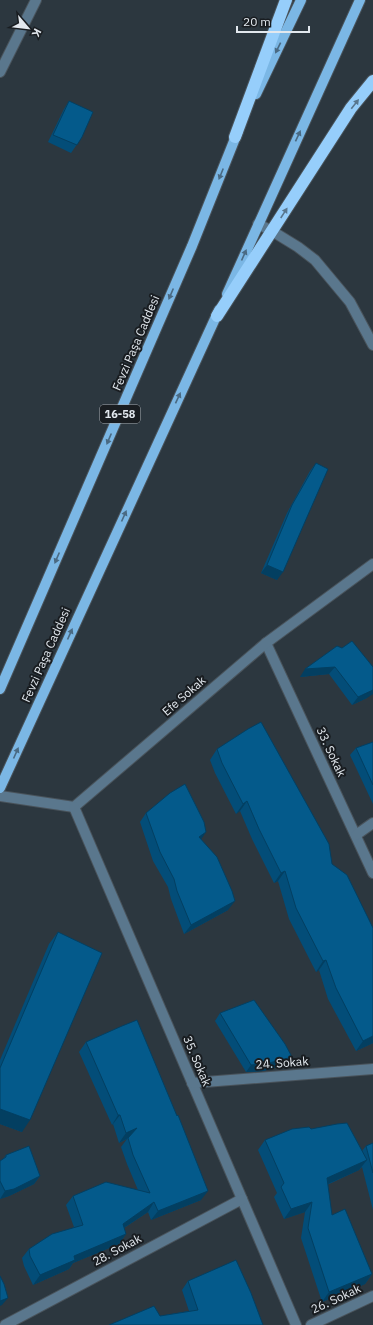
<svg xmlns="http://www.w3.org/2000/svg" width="373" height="1325" viewBox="0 0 373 1325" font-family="'IBM Plex Sans',sans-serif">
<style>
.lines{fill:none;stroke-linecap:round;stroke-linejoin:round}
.minor-casing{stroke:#49535b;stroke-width:12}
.major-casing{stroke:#49535b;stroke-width:12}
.highway-casing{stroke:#49535b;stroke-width:14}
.minor{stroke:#5a778d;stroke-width:10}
.major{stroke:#7bb7e5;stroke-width:10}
.highway{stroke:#96cefb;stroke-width:12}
.wall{fill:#034d78}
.shaded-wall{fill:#033f61}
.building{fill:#045a8b;stroke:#033f61}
.oneway{fill:#4a6a83}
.oneway2{fill:#58768e}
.labels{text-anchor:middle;stroke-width:4;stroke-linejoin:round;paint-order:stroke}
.shield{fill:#191d21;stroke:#a6abb0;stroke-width:1}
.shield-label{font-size:11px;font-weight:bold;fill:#e2e8ee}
.street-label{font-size:12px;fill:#e2e8ee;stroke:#191d21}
</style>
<rect width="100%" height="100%" fill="#2c373f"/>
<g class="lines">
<defs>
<g id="minor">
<polyline points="0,72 36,0"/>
<polyline points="258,224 272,231 298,247 315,260 350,302 373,345"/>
<polyline points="266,643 373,873"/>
<polyline points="0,796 74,807 266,643 373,564"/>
<polyline points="74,807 296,1325"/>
<polyline points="356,835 373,823"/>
<polyline points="192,1083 373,1069"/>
<polyline points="5,1325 242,1199"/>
<polyline points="311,1325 373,1296"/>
</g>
<g id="major">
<polyline points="256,94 301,0"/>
<polyline points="227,294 360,0"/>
<polyline points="0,689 192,246 238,131"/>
<polyline points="0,788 219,310"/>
</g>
<g id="highway">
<polyline points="235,137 286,0"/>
<polyline points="217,316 351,108 373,81"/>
</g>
</defs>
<!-- minor casing -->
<use href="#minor" class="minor-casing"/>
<!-- major casing -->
<use href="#major" class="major-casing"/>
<!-- highway casing -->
<use href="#highway" class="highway-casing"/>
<!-- minor -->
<use href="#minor" class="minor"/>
<!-- major -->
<use href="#major" class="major"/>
<!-- highway -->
<use href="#highway" class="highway"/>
</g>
<!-- wall -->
<g class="wall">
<polygon points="69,101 82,137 71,153 48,142 64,109"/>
<polygon points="316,463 277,580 261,573 287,513 310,471"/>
<polygon points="337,646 367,698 352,705 329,674 300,677"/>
<polygon points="373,742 373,804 350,755 356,748"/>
<polygon points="217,749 332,864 373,1043 356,1051 328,999 319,970 316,972 289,919 278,881 274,883 252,839 240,811 236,814 215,773 210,760"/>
<polygon points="146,813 201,839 228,910 184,934 171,899 168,887 153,861 140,822"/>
<polygon points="58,932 22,1132 0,1124 0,1060 49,944"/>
<polygon points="220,1013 286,1065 263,1071 246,1072 215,1021"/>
<polygon points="86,1042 201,1200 151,1220 148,1212 124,1228 126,1234 119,1244 73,1263 69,1269 33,1285 24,1266 22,1258 29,1249 74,1227 66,1205 73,1196 138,1190 127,1164 121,1147 127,1139 119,1143 113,1124 112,1125 79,1052"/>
<polygon points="311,1129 362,1151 366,1146 373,1143 373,1210 362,1167 359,1170 327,1185 332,1215 372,1274 365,1284 322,1302 301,1238 305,1212 284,1219 274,1197 277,1193 258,1150 265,1140"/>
<polygon points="6,1155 40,1176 34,1184 9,1196 0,1199 0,1161 4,1158"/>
<polygon points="188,1281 263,1325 160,1316 189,1311 182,1290"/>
</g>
<!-- shaded-wall -->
<g class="shaded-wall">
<polygon points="267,565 283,572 277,580 261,573"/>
<polygon points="335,667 329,674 300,677 305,669"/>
<polygon points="373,690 373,694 367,698 352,705 358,697"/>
<polygon points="247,801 240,811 236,814 243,804"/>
<polygon points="206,832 200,841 199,837"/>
<polygon points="285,871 278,881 274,883 281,873"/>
<polygon points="235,901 228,910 184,934 191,925"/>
<polygon points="326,960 319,970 316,972 323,961"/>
<polygon points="373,1036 373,1043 356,1051 363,1041"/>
<polygon points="292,1057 286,1065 263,1071 246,1072 251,1065"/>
<polygon points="0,1109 30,1120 22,1132 0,1124"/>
<polygon points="118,1115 120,1115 113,1124 112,1125"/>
<polygon points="137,1128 130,1137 119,1143 126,1133"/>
<polygon points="367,1160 359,1170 319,1188 327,1178"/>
<polygon points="40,1176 34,1184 9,1196 0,1199 5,1191"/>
<polygon points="208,1191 201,1200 151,1220 158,1211"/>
<polygon points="154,1202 148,1212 116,1233 123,1224"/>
<polygon points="312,1202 305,1212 284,1219 291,1209"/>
<polygon points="126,1234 119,1244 73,1263 69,1269 33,1285 40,1275 74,1256"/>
<polygon points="372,1274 365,1284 322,1302 329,1292"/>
<polygon points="8,1298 2,1305 0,1306 0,1301"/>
</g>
<!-- building -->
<g class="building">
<polygon points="69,101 93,112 82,137 77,145 53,135"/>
<polygon points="316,463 328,469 283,572 267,565 292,505"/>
<polygon points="352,641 373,667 373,690 358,697 335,667 305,669 337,646 342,648"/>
<polygon points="261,722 329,844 332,864 347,875 373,928 373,1036 363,1041 336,988 326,960 323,961 296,908 285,871 281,873 259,829 247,801 243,804 222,763 217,749 248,729"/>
<polygon points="373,742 373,785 356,748"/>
<polygon points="185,784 204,822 206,832 199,837 217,857 232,891 235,901 191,925 177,891 174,879 160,852 146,813 170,793"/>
<polygon points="58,932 102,953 30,1120 0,1109 0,1068"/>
<polygon points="254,1000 285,1044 292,1057 269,1063 251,1065 220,1013"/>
<polygon points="137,1020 177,1116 178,1115 208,1191 158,1211 154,1202 123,1224 126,1234 74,1256 75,1260 40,1275 30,1256 29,1249 52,1234 83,1225 73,1196 106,1182 150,1193 133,1155 128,1138 137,1128 126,1133 120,1115 118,1115 86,1042 122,1026"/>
<polygon points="347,1123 367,1160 327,1178 332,1215 345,1209 372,1274 329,1292 308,1228 312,1202 291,1209 281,1187 284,1183 265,1140 292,1129 309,1127 311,1129 337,1124"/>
<polygon points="373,1143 373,1173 366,1146"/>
<polygon points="29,1146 40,1176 14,1189 5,1191 0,1181 0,1161 6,1157 6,1155"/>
<polygon points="236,1260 251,1293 263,1325 109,1325 154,1306 160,1316 198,1310 188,1281"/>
<polygon points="0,1276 4,1284 8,1298 0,1301"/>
</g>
<!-- one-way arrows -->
<defs><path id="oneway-solid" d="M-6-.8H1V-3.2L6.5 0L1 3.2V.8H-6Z"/></defs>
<g class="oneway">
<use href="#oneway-solid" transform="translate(278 48) rotate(116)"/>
<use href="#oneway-solid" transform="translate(298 136) rotate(-65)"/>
<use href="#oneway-solid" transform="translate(221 174) rotate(112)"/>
<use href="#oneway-solid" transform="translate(244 255) rotate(-66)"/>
<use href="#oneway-solid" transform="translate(171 294) rotate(113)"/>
<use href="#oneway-solid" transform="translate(178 398) rotate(-65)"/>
<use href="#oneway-solid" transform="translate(109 439) rotate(113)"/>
<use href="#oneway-solid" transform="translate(124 516) rotate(-66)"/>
<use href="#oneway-solid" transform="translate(57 558) rotate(113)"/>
<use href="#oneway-solid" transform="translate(70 634) rotate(-66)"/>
<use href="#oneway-solid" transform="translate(16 753) rotate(-66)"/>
</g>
<g class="oneway2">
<use href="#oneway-solid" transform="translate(355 104) rotate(-52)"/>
<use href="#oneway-solid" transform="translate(284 213) rotate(-57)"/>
</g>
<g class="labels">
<!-- shield labels -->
<rect class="shield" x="100" y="405" width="40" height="18" rx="3"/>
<g class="shield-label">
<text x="120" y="418">16-58</text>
</g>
<!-- street labels -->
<g class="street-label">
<text transform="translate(136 343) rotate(-67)" y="4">Fevzi Paşa Caddesi</text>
<text transform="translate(46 655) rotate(-66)" y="4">Fevzi Paşa Caddesi</text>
<text transform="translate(184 696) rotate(-41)" y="4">Efe Sokak</text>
<text transform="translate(331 752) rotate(65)" y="4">33. Sokak</text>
<text transform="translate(197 1061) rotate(67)" y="4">35. Sokak</text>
<text transform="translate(282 1063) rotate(-4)" y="4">24. Sokak</text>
<text transform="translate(117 1250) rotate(-28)" y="4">28. Sokak</text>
<text transform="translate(336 1299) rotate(-25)" y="4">26. Sokak</text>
</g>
</g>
<!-- north arrow -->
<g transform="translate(28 28) rotate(118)" stroke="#191d21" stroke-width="3" paint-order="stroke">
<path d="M0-3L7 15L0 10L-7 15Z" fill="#e2e8ee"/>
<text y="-6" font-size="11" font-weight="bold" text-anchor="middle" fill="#e2e8ee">K</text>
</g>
<!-- scale -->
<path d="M237 26v6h72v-6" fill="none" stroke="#e2e8ee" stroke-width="2"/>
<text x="243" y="26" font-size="12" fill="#e2e8ee" stroke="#191d21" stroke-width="3" paint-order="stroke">20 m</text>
</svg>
